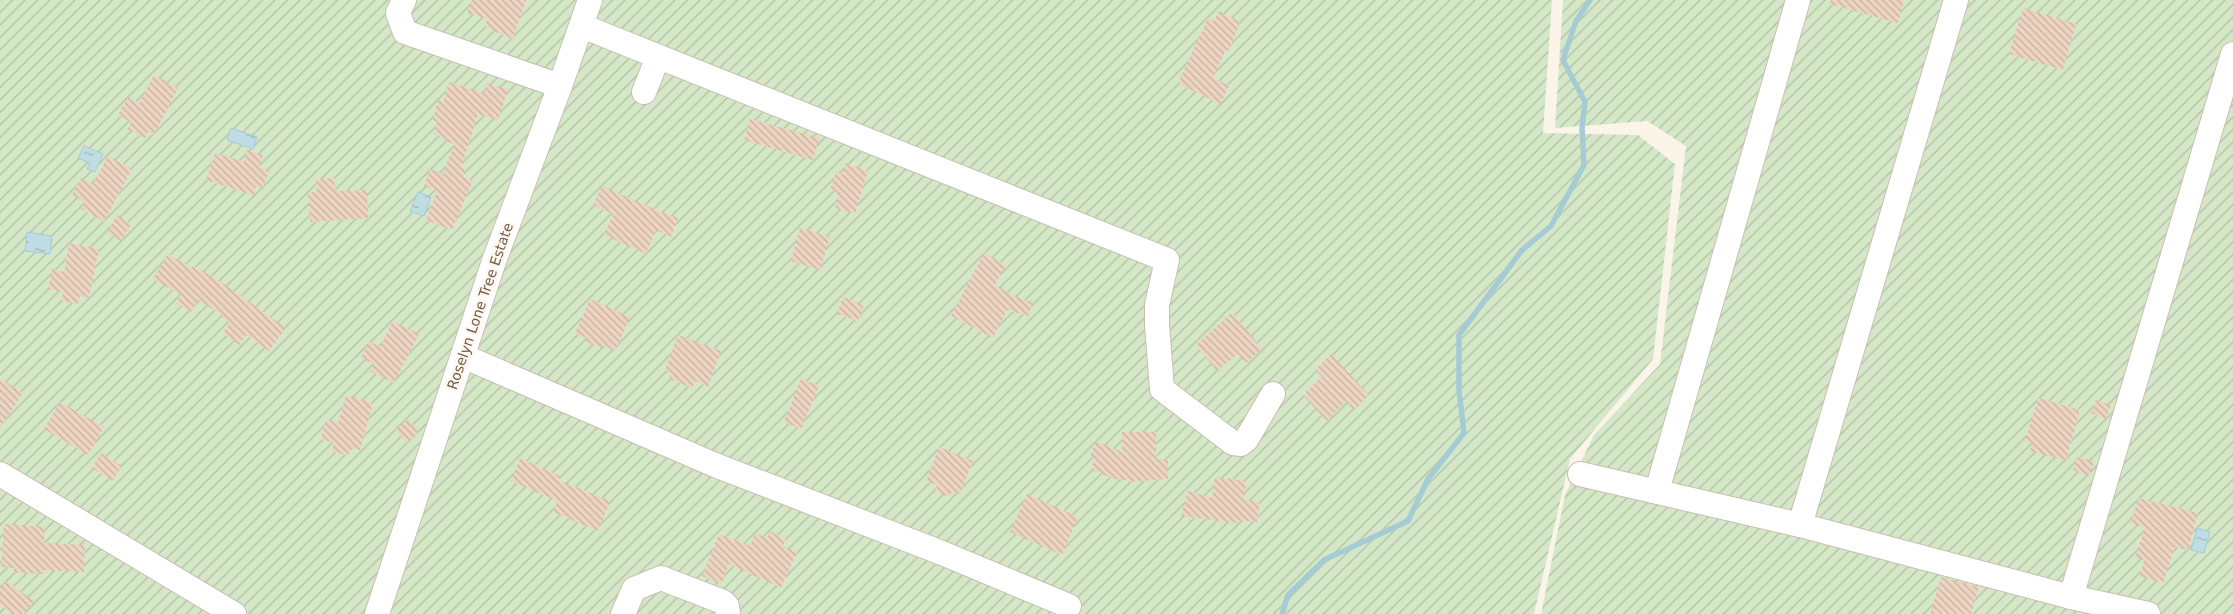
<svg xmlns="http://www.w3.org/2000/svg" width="2233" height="614" viewBox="0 0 2233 614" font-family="'DejaVu Sans',sans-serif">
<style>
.garden{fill:url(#garden-furrows)}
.water{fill:url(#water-ripples);stroke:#a5ccd5}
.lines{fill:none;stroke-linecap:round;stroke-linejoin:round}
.stream{stroke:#a5ccd5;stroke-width:5.5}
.building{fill:url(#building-back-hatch)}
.minor-casing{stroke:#ccbdaf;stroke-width:26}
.minor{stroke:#fff;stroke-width:24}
.labels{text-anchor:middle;stroke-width:5;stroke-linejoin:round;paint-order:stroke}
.street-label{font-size:14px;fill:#745c4e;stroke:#fef8ef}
</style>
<defs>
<pattern id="garden-furrows" width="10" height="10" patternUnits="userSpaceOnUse" patternTransform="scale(1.25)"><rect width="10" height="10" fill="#d4e8c8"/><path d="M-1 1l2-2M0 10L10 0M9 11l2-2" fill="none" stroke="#b1bfa5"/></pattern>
<pattern id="water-ripples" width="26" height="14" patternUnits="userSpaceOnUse" patternTransform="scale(1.25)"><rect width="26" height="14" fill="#bedde4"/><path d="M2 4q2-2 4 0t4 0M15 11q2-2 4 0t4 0" fill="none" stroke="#9fb6bb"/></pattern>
<pattern id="building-back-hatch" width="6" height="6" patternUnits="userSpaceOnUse" patternTransform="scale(1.25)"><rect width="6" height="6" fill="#eed5c2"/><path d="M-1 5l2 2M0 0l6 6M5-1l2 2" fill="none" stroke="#c5b0a0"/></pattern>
</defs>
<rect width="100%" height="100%" fill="#fbf4e9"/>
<!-- garden -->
<g class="garden">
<polygon points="0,0 1552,0 1543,133 1638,135 1675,164 1653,359 1570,459 1534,614 0,614"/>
<polygon points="1563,0 2233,0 2233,614 1541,614 1565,495 1594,435 1660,364 1686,146 1647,121 1555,128"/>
</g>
<!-- water -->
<g class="water">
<polygon points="231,128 257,137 253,149 227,140"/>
<polygon points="84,146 103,154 95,172 87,169 90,163 78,158"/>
<polygon points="418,192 431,197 424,216 410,211"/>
<polygon points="27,232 52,236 50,254 25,251"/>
<polygon points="2197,528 2210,532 2204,553 2191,550"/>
</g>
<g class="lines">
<!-- stream -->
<polyline class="stream" points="1282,614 1288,595 1324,560 1408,521 1428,479 1464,433 1459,391 1459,335 1522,250 1551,226 1584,165 1582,128 1585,102 1563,60 1576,21 1590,0"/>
</g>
<!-- building -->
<g class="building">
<polygon points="472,0 526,0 513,39 485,27 487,19 467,13"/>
<polygon points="1831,0 1904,0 1898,23 1830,4"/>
<polygon points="2023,8 2076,24 2063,70 2009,54"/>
<polygon points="1219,11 1240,22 1229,51 1226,50 1213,77 1229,86 1220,104 1178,83 1208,18 1214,21"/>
<polygon points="154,75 178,88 154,135 148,132 145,138 127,129 131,122 118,115 128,97 139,103"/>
<polygon points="449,82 484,93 487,83 508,89 498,120 478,114 461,168 465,170 463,177 473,180 452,230 426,220 437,191 424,186 430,169 443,174 454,144 442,140 443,137 434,134 437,122 433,120 438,100 443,102"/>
<polygon points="750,119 819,138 813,160 744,140"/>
<polygon points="247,150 263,155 259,167 269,170 263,188 256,186 254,195 206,180 215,153 244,162"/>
<polygon points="108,156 132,169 104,222 81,209 85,202 72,195 81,178 93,184"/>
<polygon points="846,163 868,171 855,214 835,208 838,197 836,196 837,192 830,190 836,172 842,174"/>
<polygon points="334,178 335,191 367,190 368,218 310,222 308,193 317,192 316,179"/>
<polygon points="602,186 663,213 664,212 678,218 671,237 656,230 646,254 604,235 613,214 593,205"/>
<polygon points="117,215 131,224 121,241 107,233"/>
<polygon points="800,228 830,237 820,270 791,261"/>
<polygon points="69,243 99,249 89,298 80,296 78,304 61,301 63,292 48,289 52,269 64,272"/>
<polygon points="984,253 1006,265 995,285 1021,299 1032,302 1029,316 1007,310 993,338 951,316"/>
<polygon points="168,254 192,268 193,265 221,282 286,328 269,351 246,335 239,345 223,333 230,323 222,318 224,316 198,300 191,312 176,303 181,295 153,279"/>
<polygon points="843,297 864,305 858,321 837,314"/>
<polygon points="590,299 630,317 615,351 602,345 601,348 585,341 587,338 575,333"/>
<polygon points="1232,312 1262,349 1246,363 1238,354 1217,371 1196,345"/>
<polygon points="393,321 419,334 394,383 370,371 374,364 361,358 369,341 380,347"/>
<polygon points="678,335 721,351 708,387 695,381 692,388 669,379 671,373 665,370"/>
<polygon points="1331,354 1369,395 1354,410 1346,401 1327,421 1303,395 1322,377 1315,370"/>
<polygon points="0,378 23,393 0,428"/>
<polygon points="801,379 819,386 801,429 784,422"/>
<polygon points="346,395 373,403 360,450 351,448 348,456 332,451 334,443 321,439 326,419 338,423"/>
<polygon points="2038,398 2080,410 2066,461 2030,451 2032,443 2025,441"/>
<polygon points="2096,400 2111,405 2106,419 2091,413"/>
<polygon points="60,402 104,427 88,455 44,429"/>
<polygon points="408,419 419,432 407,443 395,430"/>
<polygon points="1122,432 1156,432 1156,459 1168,459 1168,479 1128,482 1128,480 1114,479 1091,470 1095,458 1090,456 1096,441 1122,452"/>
<polygon points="939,447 973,461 960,494 952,491 950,497 935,491 937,485 926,481"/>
<polygon points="101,453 122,466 112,481 92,468"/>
<polygon points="2078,456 2094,462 2089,476 2073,470"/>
<polygon points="520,458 560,476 559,480 610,501 598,531 553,512 557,501 511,481"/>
<polygon points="1215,477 1246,481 1244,500 1260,502 1257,522 1238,520 1238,523 1181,516 1188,491 1212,498"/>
<polygon points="1027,494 1078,517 1062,555 1010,532"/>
<polygon points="2138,498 2198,513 2188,550 2175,547 2163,584 2139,576 2144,560 2135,558 2145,527 2131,524"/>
<polygon points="4,524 45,527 44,543 85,545 84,572 43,570 43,574 12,572 15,568 1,567"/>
<polygon points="770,531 786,539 783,546 797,552 781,588 729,564 722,584 702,576 719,534 750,546 755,533 767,538"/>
<polygon points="1941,577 1979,587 1971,614 1930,614"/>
<polygon points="6,581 34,601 24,614 13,614 0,605 0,589"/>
</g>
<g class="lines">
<defs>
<g id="minor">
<polyline points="404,0 398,13 405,32 560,86"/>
<polyline points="582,26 1167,260 1157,305 1157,325 1162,389 1233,443 1241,444 1246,440 1273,394"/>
<polyline points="644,92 658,57"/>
<polyline points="463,356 715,465 942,553 1069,606"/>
<polyline points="0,474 234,614"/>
<polyline points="1580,474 1800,525 2071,597 2148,614"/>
<polyline points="1657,491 1798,0"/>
<polyline points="1800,525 1956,0"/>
<polyline points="2071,597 2233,54"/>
<polyline points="377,614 494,261 560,86 590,0"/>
<polyline points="623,614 634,589 661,578 723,602 727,606 728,614"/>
</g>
</defs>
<!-- minor casing -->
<use href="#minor" class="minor-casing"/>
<!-- minor -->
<use href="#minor" class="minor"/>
</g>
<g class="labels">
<!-- street labels -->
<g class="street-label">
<text transform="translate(480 306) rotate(-71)" y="5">Roselyn Lone Tree Estate</text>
</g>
</g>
</svg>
